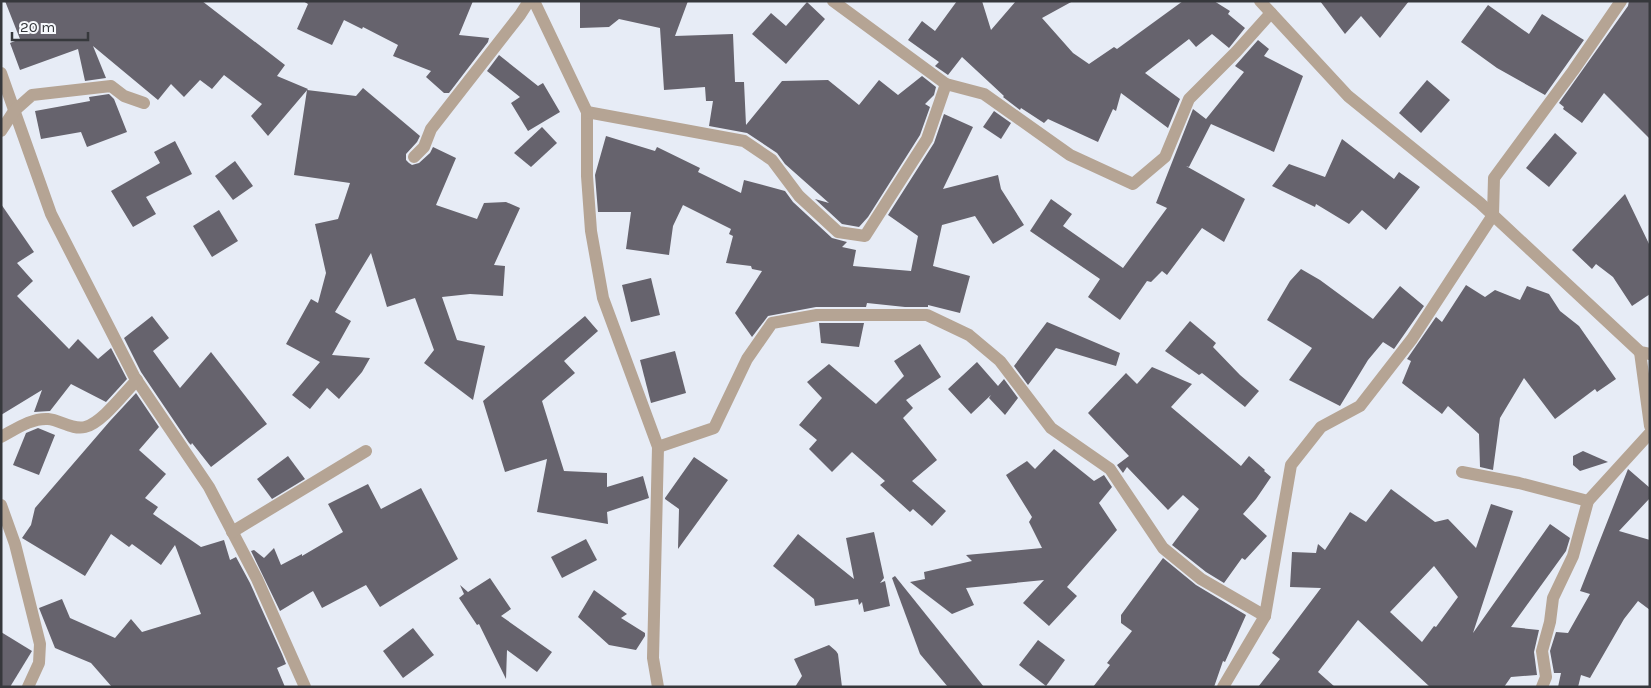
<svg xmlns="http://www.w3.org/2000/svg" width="1651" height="688" viewBox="0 0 1651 688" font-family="Karla,sans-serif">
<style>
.building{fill:#66636d;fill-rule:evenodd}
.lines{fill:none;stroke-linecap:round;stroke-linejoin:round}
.minor{stroke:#b5a494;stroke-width:12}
</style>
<rect width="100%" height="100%" fill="#e7ecf6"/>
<!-- building -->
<g class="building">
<polygon points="5,1 202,1 285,65 277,76 308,89 268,136 251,116 262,104 224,75 212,89 200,80 184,97 171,84 158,100 93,46 106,78 85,81 78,49 20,70 10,43 20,39"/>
<polygon points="303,1 473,1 459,35 489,38 488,42 449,93 444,93 426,77 431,71 393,56 398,45 363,27 362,29 344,20 332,45 297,29 308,4"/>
<polygon points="580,1 688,1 675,36 733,34 735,82 744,82 746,125 782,81 828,80 859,105 879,80 898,95 922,76 936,87 934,95 925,104 930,107 920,135 868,217 859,227 842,224 815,199 829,203 785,164 777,153 747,133 709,126 713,101 706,101 705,87 664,90 660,28 619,19 609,27 580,28"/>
<polygon points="957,1 982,1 991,30 1016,1 1073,1 1042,18 1073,53 1089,64 1114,47 1117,49 1183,1 1214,1 1230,11 1228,14 1245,28 1229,48 1212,34 1196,47 1189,39 1145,73 1180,99 1168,128 1121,93 1116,111 1113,109 1098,142 1048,119 1044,123 1021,108 1020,110 1003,97 1004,96 962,57 948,75 935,66 939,62 908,40 922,21 935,31"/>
<polygon points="1320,1 1409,1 1380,38 1361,16 1345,34"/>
<polygon points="1629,1 1650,1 1650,139 1604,93 1582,123 1563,109 1564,107 1559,103 1628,6"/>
<polygon points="807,2 825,19 786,64 752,34 771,13 786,26"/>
<polygon points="1488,5 1529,34 1542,14 1584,40 1545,95 1497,68 1461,42"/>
<polygon points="1258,40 1269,49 1264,56 1303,76 1274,152 1211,124 1189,167 1186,166 1245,199 1224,242 1202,228 1167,275 1162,271 1151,282 1147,281 1120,320 1088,297 1100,279 1030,231 1051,199 1072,214 1063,226 1123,268 1167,208 1156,203 1193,109 1206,119 1244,72 1235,66"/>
<polygon points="499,55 538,86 543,83 560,112 528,131 511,103 520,97 487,71"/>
<polygon points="1427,80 1450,100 1421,133 1399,113"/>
<polygon points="363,88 420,136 417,142 406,154 406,160 409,163 412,165 419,163 430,153 433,147 456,158 436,205 477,219 484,203 506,202 520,208 494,265 505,266 503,296 470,294 442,297 457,340 485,346 473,400 424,363 434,350 415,298 387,307 371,253 335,312 351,321 332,355 370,358 362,372 339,399 327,388 310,409 292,395 320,362 286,344 311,299 318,303 326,273 315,224 338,219 350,183 294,175 307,90 356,96"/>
<polygon points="109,94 114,99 127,132 87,147 81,132 41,139 35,111 90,101 89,97"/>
<polygon points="994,111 1011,123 1001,139 983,127"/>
<polygon points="944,114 973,127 943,189 998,175 1001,189 1024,225 993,244 975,216 942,225 933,266 970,276 960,313 928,305 928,307 905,307 867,303 866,307 816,307 768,316 752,337 735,313 762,271 752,269 751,266 726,263 733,236 729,234 731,229 683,205 673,226 669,255 626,249 631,212 598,212 595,175 606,136 655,151 657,147 700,168 698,172 741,193 744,180 785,191 793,202 832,238 847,242 842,247 856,250 853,266 911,271 918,236 888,215 934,143"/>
<polygon points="542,127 557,143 531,167 514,153"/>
<polygon points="1555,133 1577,153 1549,187 1526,168"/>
<polygon points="1342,139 1394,179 1399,172 1420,187 1386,230 1362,210 1349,224 1316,204 1315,207 1272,186 1289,164 1325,177"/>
<polygon points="175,141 192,174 146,197 156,214 133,227 111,191 160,163 154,152"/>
<polygon points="235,161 253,186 233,200 215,176"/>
<polygon points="1625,194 1650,246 1650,294 1632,306 1613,277 1596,264 1592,269 1572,250"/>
<polygon points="1,204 34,252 17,263 33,281 17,296 69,349 78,339 98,359 111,348 127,379 106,402 71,384 50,411 34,412 42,390 1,415"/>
<polygon points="219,210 238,241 212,257 193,226"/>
<polygon points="1301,269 1320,280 1373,319 1400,286 1424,306 1394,349 1383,342 1368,360 1340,406 1289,380 1312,348 1267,320 1290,281"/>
<polygon points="651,278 660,315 631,322 622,285"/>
<polygon points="1466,285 1485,297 1495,290 1520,300 1527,286 1549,294 1560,311 1579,326 1616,379 1597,392 1595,389 1555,419 1524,378 1500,418 1493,470 1480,467 1479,434 1448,406 1442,414 1402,383 1411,361 1407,359 1436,317 1442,322"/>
<polygon points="152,316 169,338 153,351 180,388 211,352 267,424 211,467 192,443 191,445 189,443 141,372 124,338"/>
<polygon points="585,316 598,331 564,361 575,373 542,401 564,471 607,473 607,487 643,476 649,498 607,512 608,524 537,512 547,459 505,472 483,401"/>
<polygon points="1190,321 1216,343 1213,347 1240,375 1259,391 1245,407 1202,373 1199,375 1165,351"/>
<polygon points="1047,322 1120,353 1116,366 1056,348 1028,385 1014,366"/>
<polygon points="819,323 864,323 859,347 821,343"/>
<polygon points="920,344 941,377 906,400 913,408 903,418 937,460 912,481 946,511 932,526 913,509 910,512 880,485 885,481 852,452 832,472 809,449 817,440 799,425 822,398 807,382 829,364 876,404 904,376 894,361"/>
<polygon points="675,351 686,393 651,403 640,360"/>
<polygon points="977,362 998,386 1004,379 1018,398 1005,415 989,398 991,395 971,414 948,389"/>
<polygon points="1152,367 1192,384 1171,407 1241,466 1249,456 1265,470 1264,471 1271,477 1256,499 1243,514 1267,536 1245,560 1242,558 1224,583 1206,572 1172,545 1199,509 1183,495 1168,510 1127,467 1123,473 1117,465 1129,456 1088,413 1126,373 1137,384"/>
<polygon points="136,393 159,427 139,450 166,474 145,498 158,507 153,514 201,547 224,540 230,560 236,557 250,583 282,654 286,664 277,668 285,687 112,687 91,663 55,648 39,608 62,599 70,618 115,638 131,619 142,632 201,614 175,545 161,565 132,544 129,547 111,534 85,576 22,538 31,525 35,508 110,421"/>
<polygon points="38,428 55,435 39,475 13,465 26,433"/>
<polygon points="1054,449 1094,481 1104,475 1112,487 1099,503 1117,530 1067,587 1077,596 1049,626 1023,603 1044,580 966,588 974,605 952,614 910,582 925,579 924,572 972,561 966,555 1042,548 1029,522 1032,517 1006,475 1027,461 1035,469"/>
<polygon points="1583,451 1608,462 1580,471 1573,465 1573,456"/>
<polygon points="288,456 305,479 272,499 257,479"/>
<polygon points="694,457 728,480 678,549 679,509 665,499 665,498"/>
<polygon points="1628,469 1650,488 1650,498 1619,531 1650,540 1650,610 1638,601 1624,619 1590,678 1581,675 1578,687 1558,687 1561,673 1554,673 1550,651 1556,632 1568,633 1590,594 1580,591"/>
<polygon points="368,484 381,509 421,488 458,559 380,607 366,585 322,608 313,591 280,611 251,551 254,550 264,558 274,548 281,565 302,554 302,556 343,532 328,504"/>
<path d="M1391,489L1435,522L1448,519L1476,548L1491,504L1513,511L1473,633L1550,524L1570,538L1566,551L1511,627L1539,630L1534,652L1537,675L1511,677L1504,687H1430L1358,620L1318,672L1335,687H1258L1280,659L1272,653L1321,588L1290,587L1292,552L1316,553L1318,544L1325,550L1350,512L1366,522ZM1434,566L1458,597L1436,627L1434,626L1422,642L1390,612Z"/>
<polygon points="874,532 884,578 880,583 885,581 890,606 864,612 862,602 859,605 858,599 815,606 814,599 773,566 798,534 854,579 846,538"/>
<polygon points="586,539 597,560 562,578 551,557"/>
<polygon points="1163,558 1196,585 1246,615 1225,662 1223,661 1214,687 1093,687 1110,665 1107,663 1132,631 1121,623 1121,615"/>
<polygon points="895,576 984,687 948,687 920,654 892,578"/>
<polygon points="490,578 511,609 501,616 552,652 537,672 507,650 506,679 479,624 477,625 459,598 464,594 460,585 468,592"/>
<polygon points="594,590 627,614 621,618 645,633 645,636 636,650 609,645 578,617"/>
<polygon points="413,628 434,655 403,678 383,651"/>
<polygon points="1,632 32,651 10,687 1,687"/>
<polygon points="1038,640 1065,660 1046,686 1019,665"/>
<polygon points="829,645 836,651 838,654 842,687 795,687 802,676 794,659"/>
</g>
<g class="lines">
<!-- minor -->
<g class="minor">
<polyline points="534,1 587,112 587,176 591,231 603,298 658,447 653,658 658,687"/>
<polyline points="833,1 946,84 984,94 1070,155 1133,184 1165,157 1189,99 1236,52 1271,13"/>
<polyline points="1260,1 1348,96 1480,203 1640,352 1650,354"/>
<polyline points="1,73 51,214 134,376 209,487 257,579 305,687"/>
<polyline points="587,112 744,141 772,160 799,196 838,232 865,236 927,139 946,84"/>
<polyline points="1,131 14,111 32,95 111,86 124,96 144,103"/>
<polyline points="414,157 424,147 431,129 520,15 529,1"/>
<polyline points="1640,352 1650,426"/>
<path d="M1,437C16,429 31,418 48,419C60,420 72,430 85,427C102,423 124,393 137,380"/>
<polyline points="658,447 714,428 747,359 772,323 817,315 927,315 969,335 1000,361 1051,428 1110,469 1163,548 1201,579 1265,616 1291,465 1321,427 1360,406 1412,339 1493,215 1494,178 1573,71 1621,1"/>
<polyline points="1462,472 1519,483 1588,501"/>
<polyline points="1,505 15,544 40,644 39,663 28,687"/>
<polyline points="232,532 366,451"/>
<polyline points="1223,687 1265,616"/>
<polyline points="1542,687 1546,677 1542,651 1550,622 1553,598 1573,556 1588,501 1650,433"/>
</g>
</g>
<!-- border -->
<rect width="1651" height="688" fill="none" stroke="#36383c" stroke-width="5"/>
<!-- scale -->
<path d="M12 32v8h76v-8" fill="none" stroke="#36383c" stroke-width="2.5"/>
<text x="20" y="32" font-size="15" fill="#36383c" stroke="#f7f9fd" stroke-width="4" paint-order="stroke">20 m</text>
</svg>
